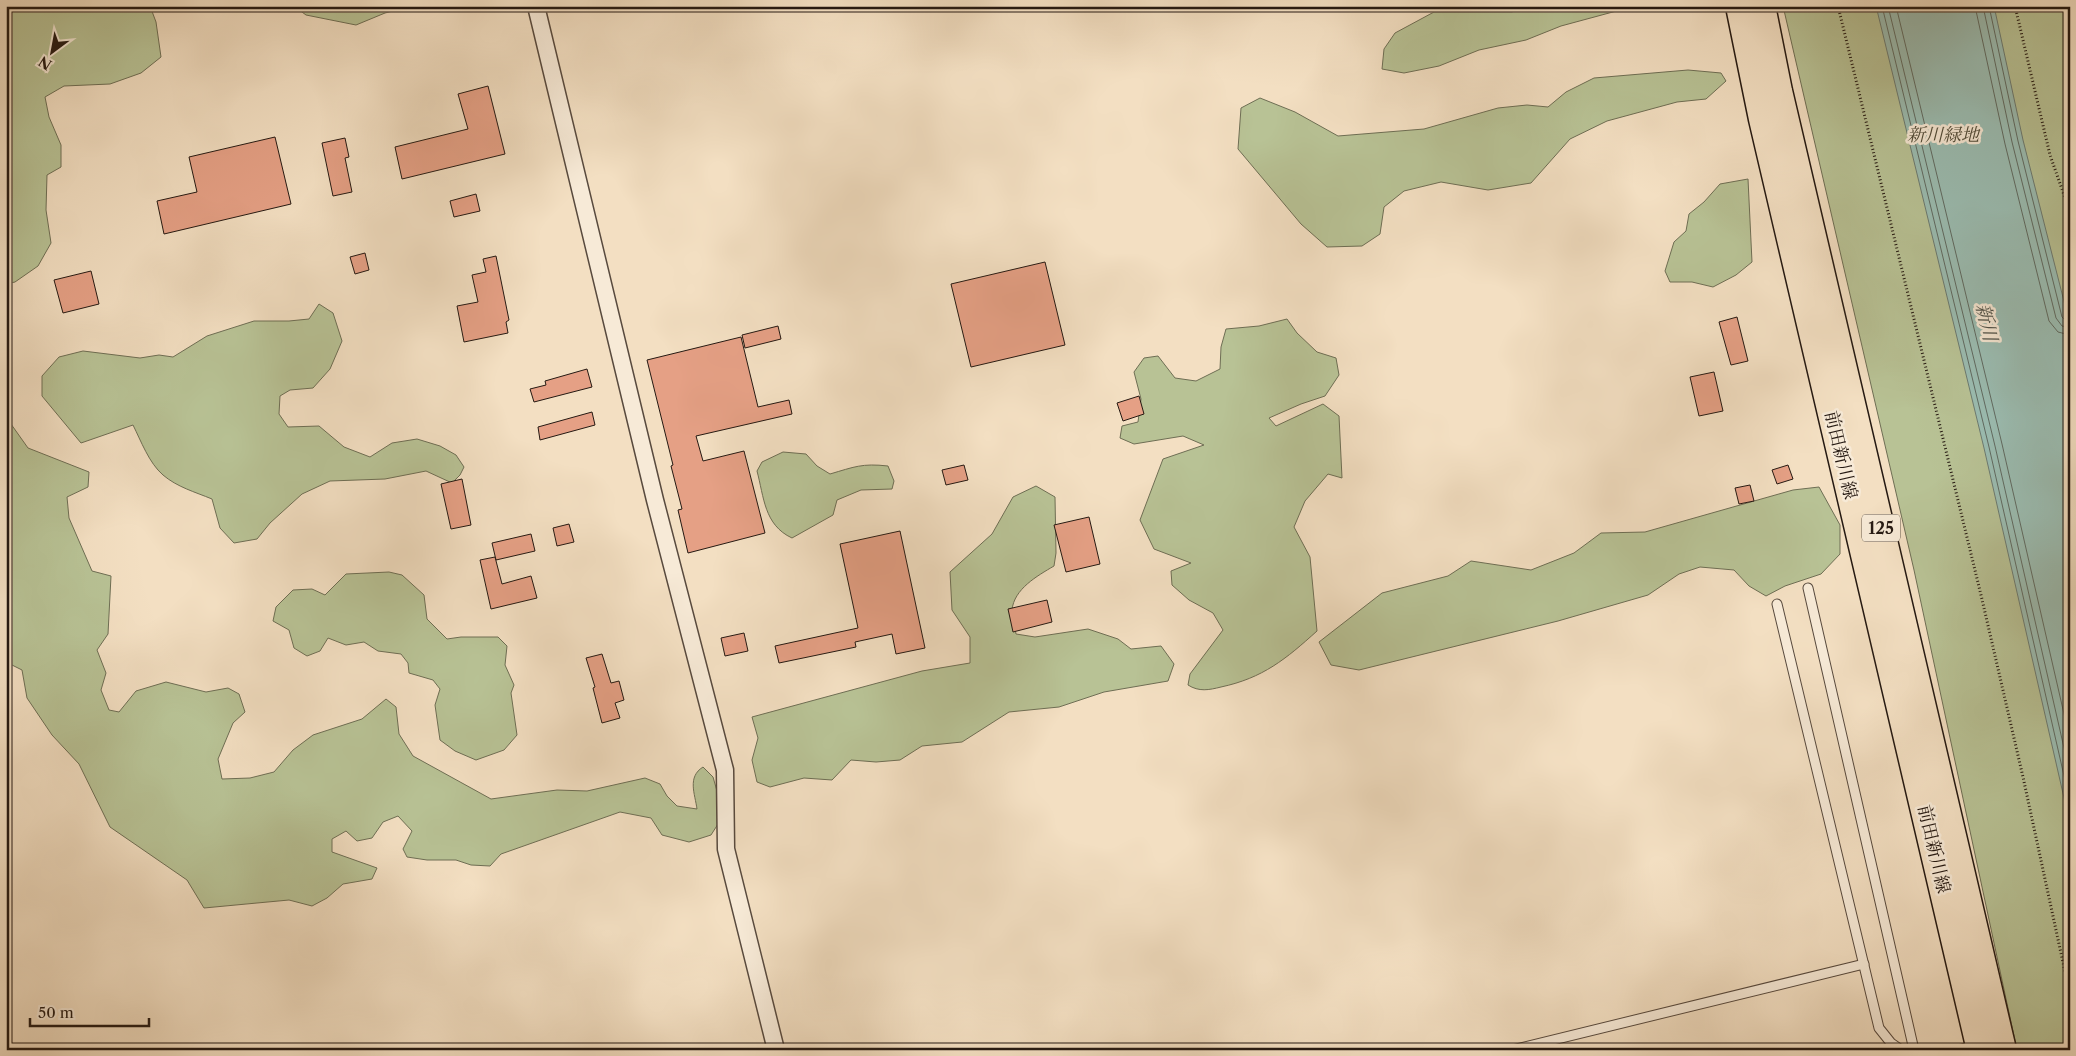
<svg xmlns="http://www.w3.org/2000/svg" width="2076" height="1056" viewBox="0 0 2076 1056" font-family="'Libre Caslon Text','Noto Serif JP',serif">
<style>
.green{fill:#b8c295;stroke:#6e6e54}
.water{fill:#9bbdb2;stroke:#6c7b72}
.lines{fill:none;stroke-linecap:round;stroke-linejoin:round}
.shore{stroke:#606b62;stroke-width:1}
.building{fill:#e5a085;stroke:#251912}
.lane-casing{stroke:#584a3e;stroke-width:11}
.street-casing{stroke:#584a3e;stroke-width:19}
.primary-casing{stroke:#251912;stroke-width:29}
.path{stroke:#251912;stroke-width:3;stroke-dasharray:1 2.5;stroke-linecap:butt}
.lane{stroke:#f7ead7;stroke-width:9}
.street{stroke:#f7ead7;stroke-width:16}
.primary{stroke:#f3dfc2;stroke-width:26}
.labels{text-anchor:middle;stroke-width:5;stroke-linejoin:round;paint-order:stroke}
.shield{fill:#f7ead7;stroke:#64584d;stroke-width:1}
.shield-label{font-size:16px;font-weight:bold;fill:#251912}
.park-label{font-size:18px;font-style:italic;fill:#514c39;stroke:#f7ead7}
.street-label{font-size:18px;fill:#251912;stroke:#f7ead7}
.water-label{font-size:19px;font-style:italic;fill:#4e524a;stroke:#f7ead7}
</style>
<rect width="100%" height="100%" fill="#f3dfc2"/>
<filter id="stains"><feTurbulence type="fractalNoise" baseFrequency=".004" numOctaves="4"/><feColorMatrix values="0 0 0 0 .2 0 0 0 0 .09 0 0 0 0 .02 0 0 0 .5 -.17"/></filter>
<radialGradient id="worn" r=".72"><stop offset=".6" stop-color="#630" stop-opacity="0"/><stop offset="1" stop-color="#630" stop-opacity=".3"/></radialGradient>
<!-- green -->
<g class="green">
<polygon points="6,6 150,6 156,22 161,57 141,73 110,84 64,86 45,97 49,117 61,145 61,167 47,175 46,210 51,243 38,266 15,282 6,284"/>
<polygon points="294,6 412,6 385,13 356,25 306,15"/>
<polygon points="1523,6 1635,6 1561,26 1526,40 1479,50 1439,66 1404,73 1382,69 1384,49 1395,33 1434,12 1512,12"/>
<polygon points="1783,6 2070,6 2070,1050 2017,1050 1914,570"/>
<polygon points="1688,70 1721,73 1726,81 1706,99 1677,102 1607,121 1570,139 1531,183 1488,190 1441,182 1404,191 1384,207 1380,234 1362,246 1327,247 1301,224 1238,149 1241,108 1260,98 1295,112 1338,136 1424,129 1498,108 1527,105 1548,107 1566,92 1594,78"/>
<polygon points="1748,179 1752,262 1736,275 1713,287 1692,282 1670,282 1665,271 1674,242 1686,231 1689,214 1704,202 1720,184"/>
<path d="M319,304L333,313L342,341L330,369L313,388L290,390L280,396L279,414L288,427L319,426L344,447L370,457L392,443L417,439L440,446L456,455L464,467L460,475L452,483L426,471L385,479L330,481L302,494L270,523L257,539L234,543L220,528L212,499C195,492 177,487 163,475C149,463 141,441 133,425L81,443L42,396V376L59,357L83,351L140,358L159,355L173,357L207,336L254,321H289L309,319Z"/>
<path d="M1287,319L1297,333L1317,352L1336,358L1339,375L1325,396L1301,404L1269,418L1276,426L1323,404L1339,416L1342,478L1328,474L1305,501L1294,527L1310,557L1317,631C1286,659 1263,678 1221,687C1209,690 1199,692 1188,685L1190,674L1223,630L1213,613L1189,600L1172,585L1171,571L1191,563L1154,549L1140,520L1163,459L1204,445L1183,436L1134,444L1120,438L1122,426L1138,422L1141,399L1134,372L1144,358L1158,356L1175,378L1196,381L1220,369L1221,347L1226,329L1259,326Z"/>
<path d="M6,417L28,448L89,472L88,487L67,497L69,518L92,571L111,576L108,634L97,650L106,673L101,690L109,710L119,712L136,691L166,682L206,692L228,688L239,694L245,712L233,723L218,759L222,779L250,778L274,772L293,750L313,735L362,719L386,699L396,707L399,734L413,756L491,799L557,790L587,791L645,778L660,784L667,796L677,806L697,809C695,794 687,777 703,767L713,777L717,791L718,824L711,835L689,842L662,835L651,818L620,812L501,854L490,866L471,865L456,860H427L407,857L403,849L412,831L398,816L383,822L372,838L357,841L346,831L332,839V852L377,868L372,879L343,884L327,898L312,906L289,900L204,908L187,880L110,827L79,764L52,735L27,698L22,670L6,662Z"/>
<path d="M783,452L806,454L817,466L830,474C854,467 862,463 888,466L894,481L892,489L861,490L837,500L833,515L792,538C764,525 764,497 757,471L762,462Z"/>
<path d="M1036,486L1055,497L1056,553L1054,566C1037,576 1014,589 1012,610C1012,618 1015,627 1016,634L1035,637L1088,629L1118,639L1131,649L1161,646L1174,664L1168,681L1104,692L1059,707L1009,712L962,742L922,746L900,760L876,762L851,760L832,780L804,778L770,787L757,782L752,760L758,738L752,717L922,671L970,663V637L952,610L950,572L992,534L1013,497Z"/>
<polygon points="1819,487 1840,525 1840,554 1821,574 1785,586 1766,596 1749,586 1734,570 1700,567 1679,574 1648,595 1558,621 1359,670 1331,665 1319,642 1382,593 1448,576 1471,561 1531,570 1574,553 1601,533 1645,532 1793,490"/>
<polygon points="389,572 402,575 424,595 427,619 447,639 461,637 498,637 507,646 505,665 514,685 511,693 517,735 504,750 476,760 455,751 440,740 435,705 440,689 433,680 409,673 408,663 401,654 378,651 364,642 346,645 328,638 320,651 307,656 294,648 289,630 273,621 276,607 293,590 312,589 325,595 346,574"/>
</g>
<!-- water -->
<polygon class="water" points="1876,6 1994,6 2023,140 2070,325 2070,824 1984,448"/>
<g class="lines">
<!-- shore -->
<g class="shore">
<polyline points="1882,6 1989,447 2070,802"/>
<polyline points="1888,6 1995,446 2070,774"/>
<polyline points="1896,6 2002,444 2070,740"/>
<polyline points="1975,6 2005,144 2049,321 2058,332 2070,335"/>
<polyline points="1983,6 2012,142 2056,318 2062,326 2070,328"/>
<polyline points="1989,6 2018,141 2062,317 2065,320 2070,321"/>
</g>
</g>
<!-- building -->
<g class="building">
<polygon points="488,86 505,154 402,179 395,147 468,129 458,94"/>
<polygon points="275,137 291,204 164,234 157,201 197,192 189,157"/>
<polygon points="345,138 349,157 345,158 352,192 333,196 322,143"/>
<polygon points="476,194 480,211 454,217 450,201"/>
<polygon points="365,253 369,270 355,274 350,257"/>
<polygon points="496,256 509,320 506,322 508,333 464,342 457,306 478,302 472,275 486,272 483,259"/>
<polygon points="1045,262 1065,345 971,367 951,284"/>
<polygon points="91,271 99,304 63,313 54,280"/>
<polygon points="1737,317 1748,361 1731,365 1719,322"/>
<polygon points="778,326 781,339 745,348 742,335"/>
<polygon points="741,337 758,407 789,400 792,414 696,436 703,461 744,451 765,533 688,553 678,510 682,509 671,466 673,465 647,360"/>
<polygon points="587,369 592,387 534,402 530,389 546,385 545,381"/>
<polygon points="1714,372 1723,411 1699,416 1690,377"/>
<polygon points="1139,396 1144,414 1123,421 1117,403"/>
<polygon points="592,412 595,425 540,440 538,427"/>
<polygon points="964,465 968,480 946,485 942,470"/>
<polygon points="1788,465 1793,479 1777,484 1772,470"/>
<polygon points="462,479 471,525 451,529 441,484"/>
<polygon points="1750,485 1754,501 1739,504 1735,488"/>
<polygon points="1089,517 1100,564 1066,572 1054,525"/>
<polygon points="569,524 574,542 557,546 553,528"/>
<polygon points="900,531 925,648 896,654 892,634 855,642 856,647 779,663 775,646 858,628 840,544"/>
<polygon points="531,534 535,551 496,560 492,543"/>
<polygon points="495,557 502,584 531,576 537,598 491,609 480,560"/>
<polygon points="1047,600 1052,622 1013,632 1008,609"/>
<polygon points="744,633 748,651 725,656 721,638"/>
<polygon points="602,654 611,683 619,681 624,700 615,703 620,718 602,723 593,688 595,687 586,658"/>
</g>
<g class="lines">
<defs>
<g id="lane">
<polyline points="1808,588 1914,1050"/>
<polyline points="1777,604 1879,1028 1891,1043 1901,1050"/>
<polyline points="1512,1050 1864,964"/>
<polyline points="1958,1050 1976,1045"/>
</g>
<polyline id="street" points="536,6 655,500 725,770 726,849 776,1050"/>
<g id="primary">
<polyline points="1739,6 1762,119 1980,1050"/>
<polyline points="1762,6 1779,91 2003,1050"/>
</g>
</defs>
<!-- lane casing -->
<use href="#lane" class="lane-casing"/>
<!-- street casing -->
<use href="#street" class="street-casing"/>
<!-- primary casing -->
<use href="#primary" class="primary-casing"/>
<!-- path -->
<g class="path">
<polyline points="1838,6 1981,595 2023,777 2070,995"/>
<polyline points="2015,6 2050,155 2070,212"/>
<polyline points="2066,6 2070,35"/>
</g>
<!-- lane -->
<use href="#lane" class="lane"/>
<!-- street -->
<use href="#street" class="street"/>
<!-- primary -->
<use href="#primary" class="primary"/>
</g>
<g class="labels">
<!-- shield labels -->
<rect class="shield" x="1862" y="514.5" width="38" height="27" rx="4"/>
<g class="shield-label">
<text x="1881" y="534">125</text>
</g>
<!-- park labels -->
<g class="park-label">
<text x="1943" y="141">新川緑地</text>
</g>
<!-- street labels -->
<g class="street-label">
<text transform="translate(1841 455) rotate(77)" y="6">前田新川線</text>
<text transform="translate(1934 849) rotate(77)" y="6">前田新川線</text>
</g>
<!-- water labels -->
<g class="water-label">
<text transform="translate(1987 322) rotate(77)" y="7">新川</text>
</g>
</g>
<!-- margin -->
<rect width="2076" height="1056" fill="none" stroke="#f3dfc2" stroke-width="25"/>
<rect x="8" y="8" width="2061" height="1041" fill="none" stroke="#251912" stroke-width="2.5"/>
<rect x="12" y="12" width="2051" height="1031" fill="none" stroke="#251912"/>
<!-- north arrow -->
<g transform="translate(52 52) rotate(212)" stroke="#f7ead7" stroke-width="4" paint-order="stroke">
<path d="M0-4L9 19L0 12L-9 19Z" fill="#251912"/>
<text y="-8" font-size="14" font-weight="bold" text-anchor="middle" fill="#251912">N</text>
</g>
<!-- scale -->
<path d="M30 1018v8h119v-8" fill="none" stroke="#251912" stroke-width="2.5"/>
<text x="38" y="1018" font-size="15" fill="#251912" stroke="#f7ead7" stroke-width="4" paint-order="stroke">50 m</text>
<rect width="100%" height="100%" filter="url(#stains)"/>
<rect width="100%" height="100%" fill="url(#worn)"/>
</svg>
